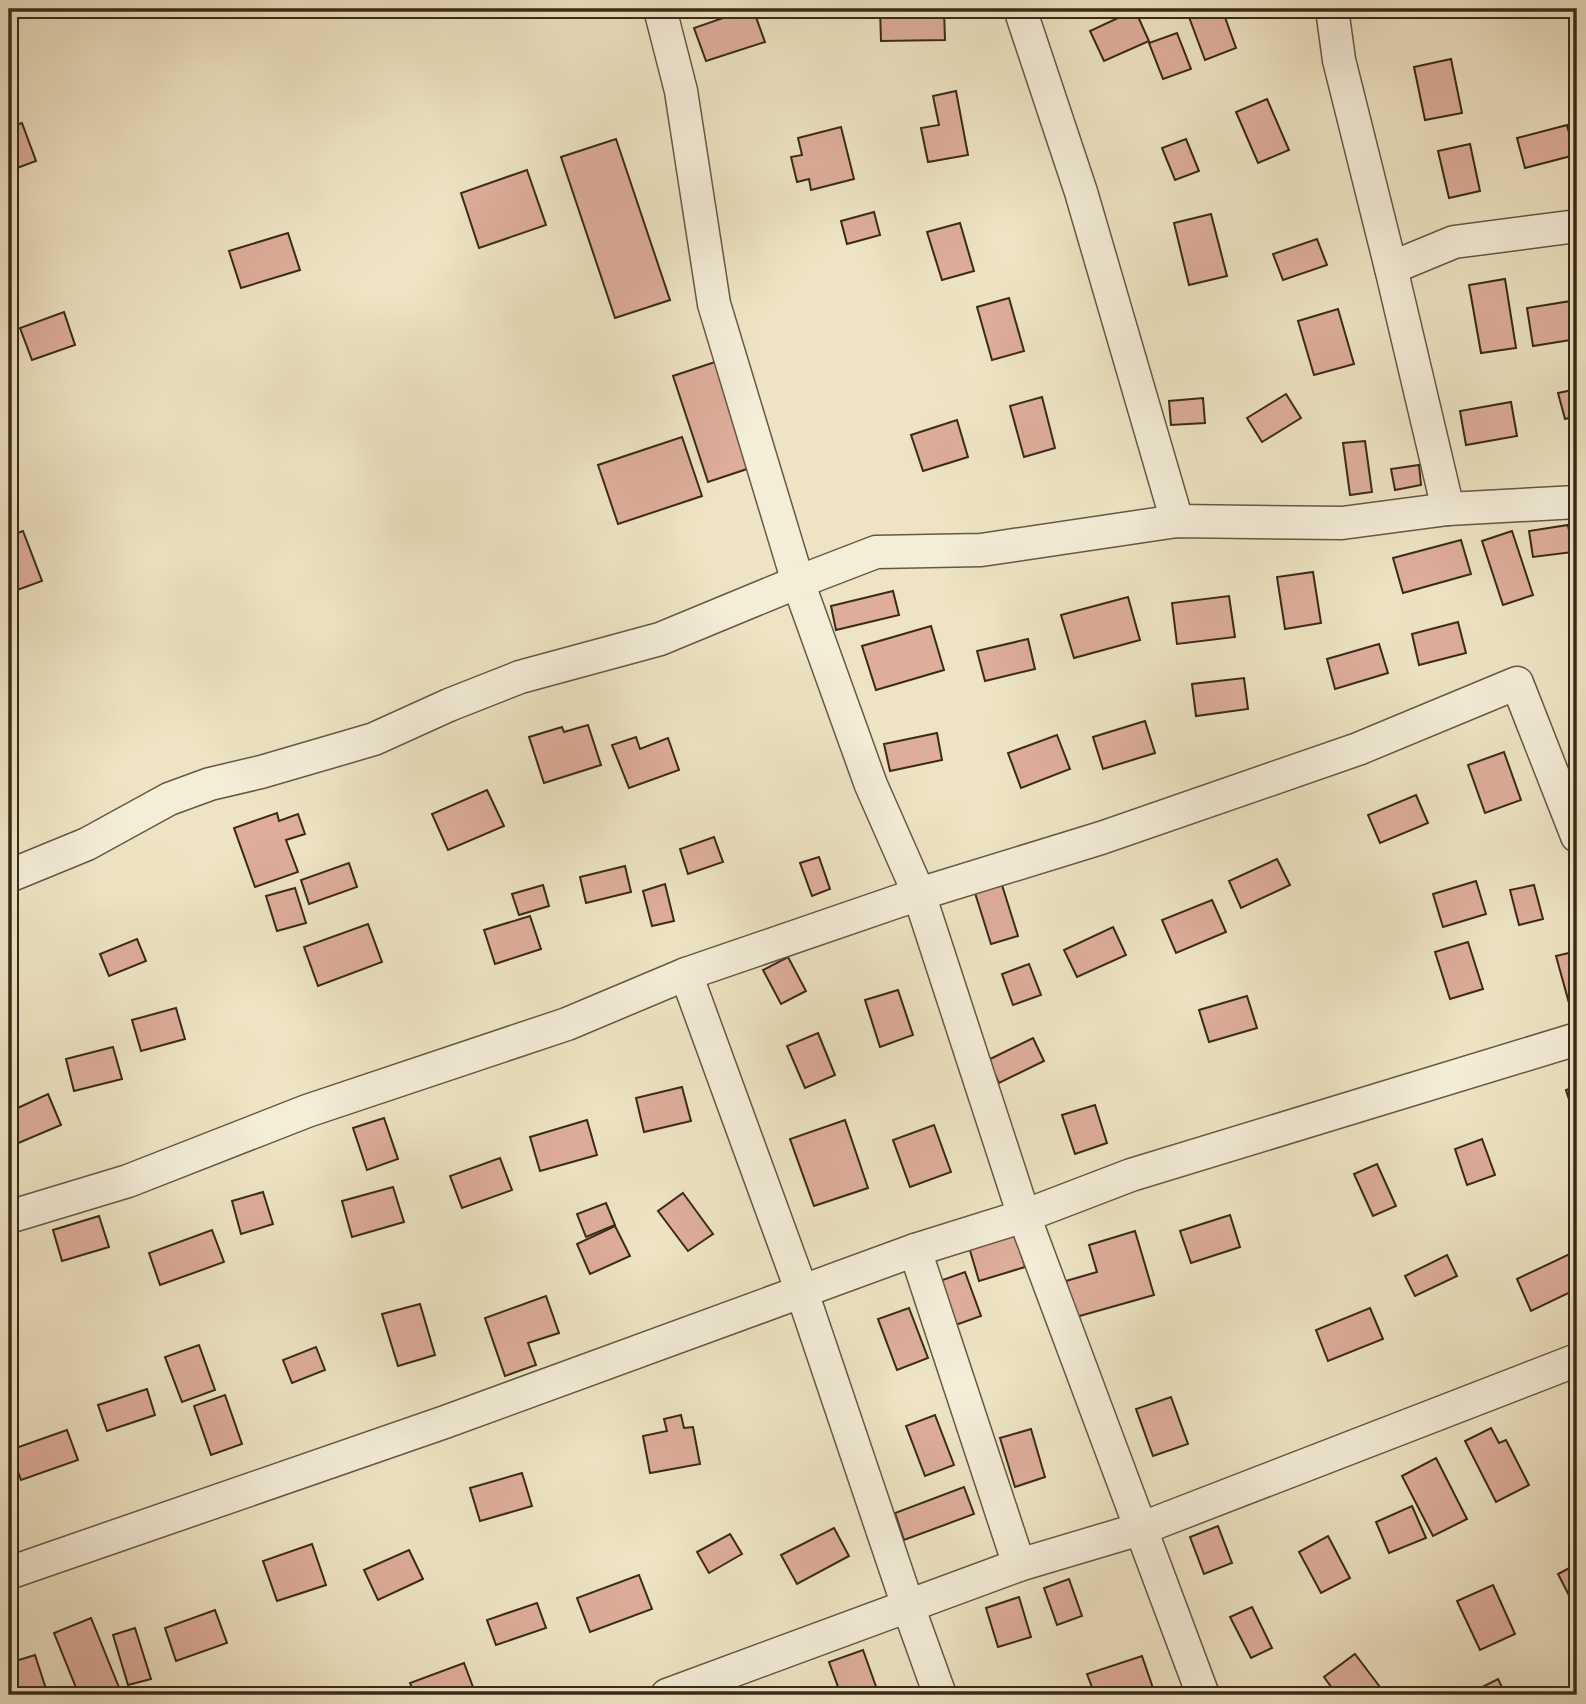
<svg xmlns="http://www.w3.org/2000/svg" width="1586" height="1704" viewBox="0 0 1586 1704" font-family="Alegreya,serif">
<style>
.building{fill:#deae9b;stroke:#392a19;stroke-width:2}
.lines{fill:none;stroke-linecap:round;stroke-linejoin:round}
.street-casing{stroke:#665844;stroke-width:35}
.street{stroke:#f4edd8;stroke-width:32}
</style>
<rect width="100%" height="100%" fill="#eee4c3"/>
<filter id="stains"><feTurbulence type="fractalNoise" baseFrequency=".00286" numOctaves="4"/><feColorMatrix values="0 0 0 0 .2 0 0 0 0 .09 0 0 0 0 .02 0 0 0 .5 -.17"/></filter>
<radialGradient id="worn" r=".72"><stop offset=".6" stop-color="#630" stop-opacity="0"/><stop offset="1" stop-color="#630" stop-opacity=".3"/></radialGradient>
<!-- building -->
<g class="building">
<polygon points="749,9 753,9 765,42 706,61 694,28"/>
<polygon points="880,9 944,9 945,40 881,41"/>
<polygon points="1186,9 1222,9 1236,48 1205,60"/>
<polygon points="1403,9 1434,9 1435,10 1404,15"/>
<polygon points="1135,10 1149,41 1104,61 1090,31"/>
<polygon points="1177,33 1191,69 1163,79 1149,43"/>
<polygon points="1451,59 1462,113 1425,120 1414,67"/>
<polygon points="956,91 968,155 928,162 921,128 939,125 933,96"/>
<polygon points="1267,99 1289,150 1258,163 1236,112"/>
<polygon points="22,123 36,161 9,171 9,127"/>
<polygon points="1567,125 1575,155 1525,168 1517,138"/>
<polygon points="841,127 854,179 811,190 809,179 797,182 791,157 802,155 798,138"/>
<polygon points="616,139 670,300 615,318 561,157"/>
<polygon points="1186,139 1199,171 1175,180 1162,148"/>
<polygon points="1470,144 1480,191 1449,198 1438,151"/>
<polygon points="527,170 546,225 479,248 461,193"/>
<polygon points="874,212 880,235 847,244 841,221"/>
<polygon points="1211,214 1227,276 1189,285 1174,223"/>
<polygon points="960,223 974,271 942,280 927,232"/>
<polygon points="288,233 300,270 241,288 229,251"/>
<polygon points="1317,239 1327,265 1283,280 1273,254"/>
<polygon points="1505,279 1516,348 1481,353 1469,285"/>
<polygon points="1009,298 1024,351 992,360 977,307"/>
<polygon points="1577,300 1577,339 1533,346 1527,308"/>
<polygon points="1338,309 1354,364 1314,375 1298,321"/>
<polygon points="64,312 75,345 32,360 20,328"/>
<polygon points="718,361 753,467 708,482 673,376"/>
<polygon points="1577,389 1577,416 1565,419 1558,393"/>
<polygon points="1286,394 1301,418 1262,442 1247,418"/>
<polygon points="1042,397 1055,448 1024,457 1010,406"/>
<polygon points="1203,398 1205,423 1171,425 1169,401"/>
<polygon points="1511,402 1517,436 1466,445 1460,411"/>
<polygon points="957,420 968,457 923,471 911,435"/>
<polygon points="682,437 702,496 618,524 598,465"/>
<polygon points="1365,441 1372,492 1350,495 1343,443"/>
<polygon points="1419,465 1421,485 1395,490 1391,469"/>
<polygon points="1568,525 1573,552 1533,557 1529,531"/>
<polygon points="23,531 42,581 9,593 9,536"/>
<polygon points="1512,531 1533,595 1503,605 1482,541"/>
<polygon points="1461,540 1471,574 1403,593 1393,558"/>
<polygon points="1313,572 1321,623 1285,629 1277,577"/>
<polygon points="893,591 899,615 836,630 831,606"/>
<polygon points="1229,596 1235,637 1177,644 1172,603"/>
<polygon points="1128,597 1140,640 1074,658 1061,615"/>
<polygon points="1458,622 1466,653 1419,665 1412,634"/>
<polygon points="931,626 944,670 876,690 862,646"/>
<polygon points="1028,639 1035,669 985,681 977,651"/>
<polygon points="1379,644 1388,673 1335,689 1327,659"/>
<polygon points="1244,678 1248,709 1196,716 1192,684"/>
<polygon points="1145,721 1155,753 1103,769 1093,737"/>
<polygon points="588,725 601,765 544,783 529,737 562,727 564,732"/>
<polygon points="937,733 942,760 890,771 884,744"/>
<polygon points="1057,735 1070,769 1021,788 1008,753"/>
<polygon points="636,737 640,749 668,738 679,770 629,788 612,745"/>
<polygon points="1504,752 1521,800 1485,813 1468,765"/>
<polygon points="487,790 504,826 448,850 432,814"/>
<polygon points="1416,795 1428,823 1380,843 1368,815"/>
<polygon points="277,813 279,821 298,814 305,834 286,840 298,872 255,887 234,828"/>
<polygon points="714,837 723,862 688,874 680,849"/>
<polygon points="819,857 830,889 812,896 800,863"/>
<polygon points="1277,859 1290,885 1241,908 1229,881"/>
<polygon points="349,863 357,887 309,904 301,880"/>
<polygon points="625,866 631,892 586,903 580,877"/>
<polygon points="1476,881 1486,914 1443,927 1433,894"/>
<polygon points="665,884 674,921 652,926 643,891"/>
<polygon points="543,885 549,906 519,915 512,894"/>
<polygon points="1002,885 1018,936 991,944 975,893"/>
<polygon points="1534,885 1543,919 1519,925 1510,890"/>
<polygon points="295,888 306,923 277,931 266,896"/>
<polygon points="1212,900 1226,932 1176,953 1162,920"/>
<polygon points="530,916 541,949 495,964 484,930"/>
<polygon points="368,924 382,962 318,986 304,947"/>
<polygon points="1113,927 1126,955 1077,977 1064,950"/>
<polygon points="137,939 146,961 109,976 100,954"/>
<polygon points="1468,942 1483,989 1450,999 1435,952"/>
<polygon points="1577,951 1577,1001 1569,1003 1556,956"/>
<polygon points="788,957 806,991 781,1004 763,970"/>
<polygon points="1029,964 1041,995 1013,1005 1002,974"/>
<polygon points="898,990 913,1035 880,1047 865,1000"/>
<polygon points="1247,996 1257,1028 1209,1042 1199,1010"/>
<polygon points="176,1008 185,1039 141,1051 132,1020"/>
<polygon points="818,1033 835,1075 805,1088 787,1046"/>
<polygon points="1033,1038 1044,1061 999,1083 988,1060"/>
<polygon points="113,1047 122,1079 74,1091 66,1059"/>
<polygon points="1577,1086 1577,1124 1566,1090"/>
<polygon points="682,1087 691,1121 644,1132 636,1098"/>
<polygon points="48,1094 61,1125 9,1147 9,1112"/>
<polygon points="1095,1105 1107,1143 1075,1154 1062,1115"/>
<polygon points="384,1118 398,1159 367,1170 353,1128"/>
<polygon points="587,1120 597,1155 540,1171 530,1137"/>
<polygon points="845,1120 868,1188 814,1206 790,1139"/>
<polygon points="934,1125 951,1172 910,1187 893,1140"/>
<polygon points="1482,1139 1495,1175 1467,1185 1455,1149"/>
<polygon points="500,1158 512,1190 462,1208 450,1176"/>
<polygon points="1377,1164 1396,1206 1373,1216 1354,1174"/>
<polygon points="393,1187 404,1222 352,1237 342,1201"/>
<polygon points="263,1192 273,1224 241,1234 232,1201"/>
<polygon points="683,1193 713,1234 688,1251 658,1211"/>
<polygon points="606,1203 615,1225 586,1237 577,1214"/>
<polygon points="1230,1215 1240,1247 1191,1263 1180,1231"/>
<polygon points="99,1216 109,1247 62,1261 53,1230"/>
<polygon points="615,1226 630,1256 590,1274 577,1244"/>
<polygon points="212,1230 224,1262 160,1285 149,1253"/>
<polygon points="1135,1231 1154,1295 1076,1317 1066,1281 1097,1272 1089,1245"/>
<polygon points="1015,1233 1025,1267 979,1281 969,1247"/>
<polygon points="1576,1251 1577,1289 1531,1311 1517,1279"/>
<polygon points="1447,1255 1457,1276 1415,1296 1405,1276"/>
<polygon points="965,1272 981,1316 950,1327 934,1283"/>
<polygon points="546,1296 559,1333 528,1343 536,1365 505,1376 485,1318"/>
<polygon points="420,1304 435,1355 398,1366 382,1314"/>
<polygon points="909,1308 928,1358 897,1370 878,1319"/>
<polygon points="1370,1308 1383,1339 1328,1361 1316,1330"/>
<polygon points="199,1345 215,1390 182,1402 165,1357"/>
<polygon points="316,1347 325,1370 292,1383 283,1360"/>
<polygon points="147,1389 155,1415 107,1431 98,1405"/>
<polygon points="225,1395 242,1444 211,1455 194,1406"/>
<polygon points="1171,1397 1188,1444 1153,1456 1136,1409"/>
<polygon points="681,1415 684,1428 693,1427 700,1464 650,1473 643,1436 667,1431 664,1419"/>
<polygon points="935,1415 954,1465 925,1476 906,1426"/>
<polygon points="1491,1428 1499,1443 1506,1440 1529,1485 1496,1502 1465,1441"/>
<polygon points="1031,1429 1045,1477 1015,1487 1000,1438"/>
<polygon points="67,1430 78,1460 21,1480 10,1450"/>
<polygon points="1436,1458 1467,1519 1433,1536 1402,1476"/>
<polygon points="522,1473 532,1506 480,1521 470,1488"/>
<polygon points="964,1487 974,1514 904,1540 895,1513"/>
<polygon points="1412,1506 1426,1538 1389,1553 1376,1522"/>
<polygon points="1218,1526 1232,1563 1204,1574 1190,1537"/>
<polygon points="834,1528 849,1556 797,1584 781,1555"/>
<polygon points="730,1534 742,1554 709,1573 697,1552"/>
<polygon points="1328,1536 1350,1578 1321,1593 1299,1552"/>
<polygon points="312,1544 326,1585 277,1601 263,1561"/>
<polygon points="409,1550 423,1579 378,1600 364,1570"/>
<polygon points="1577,1564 1577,1603 1574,1605 1558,1574"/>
<polygon points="639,1575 652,1609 590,1632 577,1598"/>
<polygon points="1069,1579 1082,1616 1057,1625 1044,1588"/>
<polygon points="1493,1585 1515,1634 1480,1650 1457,1601"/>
<polygon points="1019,1597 1031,1637 998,1647 986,1608"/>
<polygon points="537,1603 546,1628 496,1645 487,1620"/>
<polygon points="1252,1607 1272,1648 1251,1658 1230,1617"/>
<polygon points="215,1610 227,1643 176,1661 165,1628"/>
<polygon points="91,1618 122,1695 79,1695 54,1633"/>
<polygon points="135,1628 151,1679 128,1685 113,1635"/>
<polygon points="863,1650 879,1695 841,1695 829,1662"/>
<polygon points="1355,1654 1386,1695 1337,1695 1324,1677"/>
<polygon points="35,1655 48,1695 9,1695 9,1663"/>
<polygon points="1142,1656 1153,1688 1131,1695 1095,1695 1087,1674"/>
<polygon points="464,1663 476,1695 415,1695 410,1683"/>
<polygon points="1498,1679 1506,1695 1468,1695 1468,1694"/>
</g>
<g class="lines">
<defs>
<g id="street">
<polyline points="660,9 681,91 714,304 798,582 871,785 919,894 1024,1216 1203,1695"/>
<polyline points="1020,9 1081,192 1177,521"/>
<polyline points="1332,9 1339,60 1391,268 1448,509"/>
<polyline points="1391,268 1454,242 1577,226"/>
<polyline points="9,876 87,844 169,799 210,784 261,772 374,739 449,705 520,677 660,639 798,582 876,552 981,550 1177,521 1342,523 1448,509 1577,502"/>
<polyline points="686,974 802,1292 908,1606 940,1695"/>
<polyline points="9,1217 128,1181 307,1111 567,1024 686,974 919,894 1101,838 1358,749 1517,683 1577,836"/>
<polyline points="915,1250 1019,1565"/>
<polyline points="9,1573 445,1422 915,1250 1024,1216 1131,1175 1577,1039"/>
<polyline points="667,1695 1019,1565 1140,1529 1577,1360"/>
</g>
</defs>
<!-- street casing -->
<use href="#street" class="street-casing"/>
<!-- street -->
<use href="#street" class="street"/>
</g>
<!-- margin -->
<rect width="1586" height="1704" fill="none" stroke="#eee4c3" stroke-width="35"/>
<rect x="10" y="10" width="1565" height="1683" fill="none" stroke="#392a19" stroke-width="3.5"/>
<rect x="18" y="18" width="1551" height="1669" fill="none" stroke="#392a19" stroke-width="2"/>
<rect width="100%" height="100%" filter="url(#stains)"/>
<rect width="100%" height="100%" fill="url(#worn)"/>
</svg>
